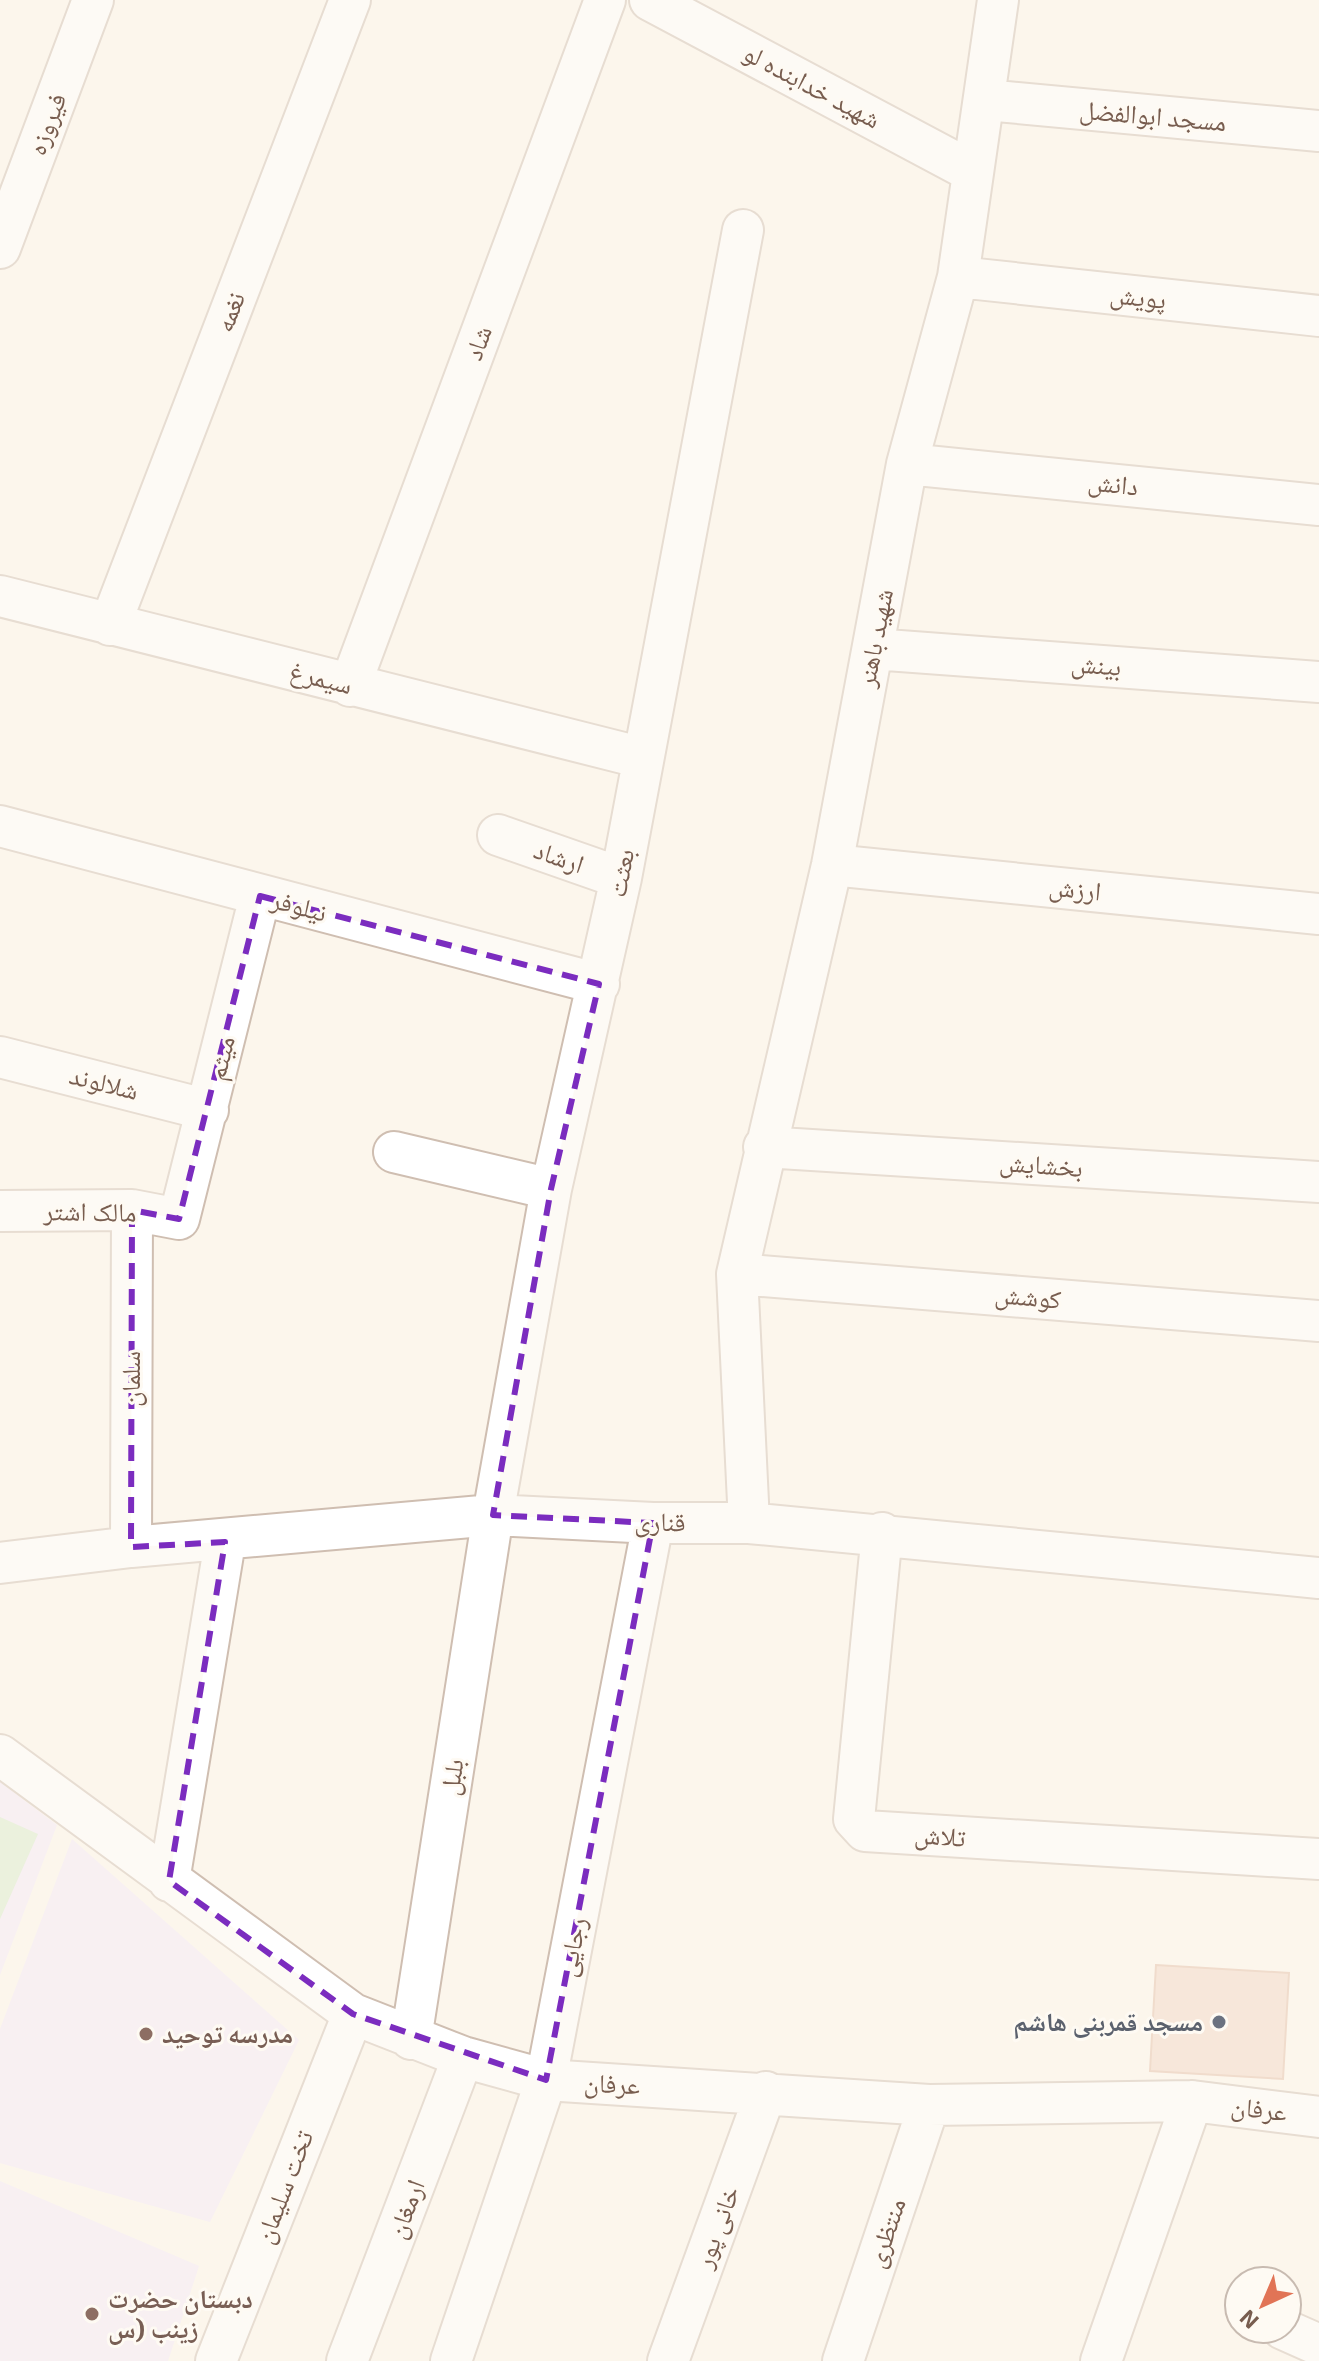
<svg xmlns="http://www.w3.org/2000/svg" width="1319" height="2361" viewBox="0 0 1319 2361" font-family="'Exo 2','Noto Naskh Arabic',sans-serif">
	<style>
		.education { fill: #f3e8f9 }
		.green { fill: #d7eaca }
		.building { fill: #f1d6c4; stroke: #e3bca5; stroke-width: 2 }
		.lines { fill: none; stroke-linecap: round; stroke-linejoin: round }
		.minor-casing { stroke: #cfbeb1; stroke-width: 44 }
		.minor { stroke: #fff; stroke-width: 40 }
		.marked { fill: none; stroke: #7b2cbf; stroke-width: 6; stroke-dasharray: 16 10; stroke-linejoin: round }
		.worship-dot { fill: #6b7280; stroke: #fefaf3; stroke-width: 3 }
		.education-dot { fill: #8d6e63; stroke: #fefaf3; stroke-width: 3 }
		.labels { text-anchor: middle; stroke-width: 6; stroke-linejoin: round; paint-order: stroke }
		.street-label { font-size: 26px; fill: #785d4f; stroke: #fefaf3 }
		.worship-label { font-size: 26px; font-weight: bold; fill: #5b616d; stroke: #fefaf3; text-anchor: end }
		.education-label { font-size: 26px; font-weight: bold; fill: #785e54; stroke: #fefaf3; text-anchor: start }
	</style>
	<rect width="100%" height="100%" fill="#fcf6ec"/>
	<path class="education" d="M0 1782 57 1825 0 1975Z
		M72 1839 299 2040 210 2222 0 2163V2029Z
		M0 2181 199 2266 168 2361H0Z"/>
	<path class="green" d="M0 1817 38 1834 0 1919Z"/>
	<path class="building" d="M1156 1965 1289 1973 1283 2079 1150 2071Z"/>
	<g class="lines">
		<g class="minor-casing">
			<path id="minor" d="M650 0 973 172
				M986 100 1319 131
				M0 248 93 0
				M958 277 1319 316
				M907 464 1319 505
				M0 596 643 758
				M110 625 350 0
				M873 649 1319 682
				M350 686 605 0
				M0 826 599 984
				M498 835 621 878
				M832 865 1319 914
				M0 1057 208 1110
				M764 1147 1319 1182
				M394 1152 551 1189
				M0 1211 132 1210 179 1219 260 896
				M737 1274 1319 1321
				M749 1523 737 1274 832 865 907 464 958 277 998 0
				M882 1533 854 1819 865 1831 1319 1859
				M131 1547 132 1210
				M0 1563 131 1547 493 1515 653 1523H749L1319 1578
				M0 1755 353 2014 463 2057 546 2080 929 2105 1192 2101 1319 2117
				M169 1881 225 1542
				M411 2039 493 1515 551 1189 621 878 743 230
				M1283 2329 1319 2345
				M216 2361 353 2014
				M347 2361 463 2057
				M451 2361 546 2080 653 1523
				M668 2361 766 2092
				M843 2361 929 2105
				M1101 2361 1192 2101"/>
		</g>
		<use href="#minor" class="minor"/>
	</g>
	<path d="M0 0H1319V2361H0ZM260 896 599 984 551 1189 493 1515 653 1523 546 2080 353 2014 169 1881 225 1542 131 1547 132 1210 179 1219Z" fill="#fcf6ec" fill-opacity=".55" fill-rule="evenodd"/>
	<path class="marked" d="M260 896 599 984 551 1189 493 1515 653 1523 546 2080 353 2014 169 1881 225 1542 131 1547 132 1210 179 1219Z"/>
	<circle class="worship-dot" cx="1219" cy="2022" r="8"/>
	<g class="education-dot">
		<circle cx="146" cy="2034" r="8"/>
		<circle cx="92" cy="2314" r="8"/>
	</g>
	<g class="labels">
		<g class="street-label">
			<text transform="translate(812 86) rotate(28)" y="9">شهید خدابنده لو</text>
			<text transform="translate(1153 116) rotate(5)" y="9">مسجد ابوالفضل</text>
			<text transform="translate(47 124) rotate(-69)" y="9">فیروزه</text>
			<text transform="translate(1138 297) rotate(6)" y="9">پویش</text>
			<text transform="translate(230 312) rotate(-69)" y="9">نغمه</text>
			<text transform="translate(478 343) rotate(-70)" y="9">شاد</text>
			<text transform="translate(1113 484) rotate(6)" y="9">دانش</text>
			<text transform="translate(875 638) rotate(-79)" y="9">شهید باهنر</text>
			<text transform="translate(1096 665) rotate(4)" y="9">بینش</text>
			<text transform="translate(321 678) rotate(14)" y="9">سیمرغ</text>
			<text transform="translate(559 857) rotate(19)" y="9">ارشاد</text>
			<text transform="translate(621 873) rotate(-79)" y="9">بعثت</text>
			<text transform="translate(1075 889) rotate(6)" y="9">ارزش</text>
			<text transform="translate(299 906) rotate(15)" y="9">نیلوفر</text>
			<text transform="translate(221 1058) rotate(-76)" y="9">میثم</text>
			<text transform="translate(104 1083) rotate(14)" y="9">شلالوند</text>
			<text transform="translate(1041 1165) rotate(4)" y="9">بخشایش</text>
			<text transform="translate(90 1212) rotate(1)" y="9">مالک اشتر</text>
			<text transform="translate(1028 1297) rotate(5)" y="9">کوشش</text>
			<text transform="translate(131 1379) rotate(-90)" y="9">سلمان</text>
			<text transform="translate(660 1522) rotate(1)" y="9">قناری</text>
			<text transform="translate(452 1777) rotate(-81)" y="9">بلبل</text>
			<text transform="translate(940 1836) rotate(4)" y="9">تلاش</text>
			<text transform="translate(572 1947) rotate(-79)" y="9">رجایی</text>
			<text transform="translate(612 2084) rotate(3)" y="9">عرفان</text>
			<text transform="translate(1259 2109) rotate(7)" y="9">عرفان</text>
			<text transform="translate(284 2187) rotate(-69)" y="9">تخت سلیمان</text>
			<text transform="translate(406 2209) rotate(-69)" y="9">ارمغان</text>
			<text transform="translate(717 2227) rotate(-70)" y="9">خانی پور</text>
			<text transform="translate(886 2233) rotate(-71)" y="9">منتظری</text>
		</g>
		<g class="worship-label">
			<text x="1203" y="2031">مسجد قمربنی هاشم</text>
		</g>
		<g class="education-label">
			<text x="162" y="2043">مدرسه توحید</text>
			<text x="108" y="2308">دبستان حضرت<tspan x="108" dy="30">زینب (س</tspan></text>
		</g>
	</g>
	<g transform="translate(1263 2305) rotate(224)"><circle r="38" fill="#fefaf3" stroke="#c8bbb1" stroke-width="2"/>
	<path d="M0-6L14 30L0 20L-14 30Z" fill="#e17456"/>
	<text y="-12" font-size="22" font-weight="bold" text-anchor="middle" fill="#785d4f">N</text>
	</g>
</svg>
